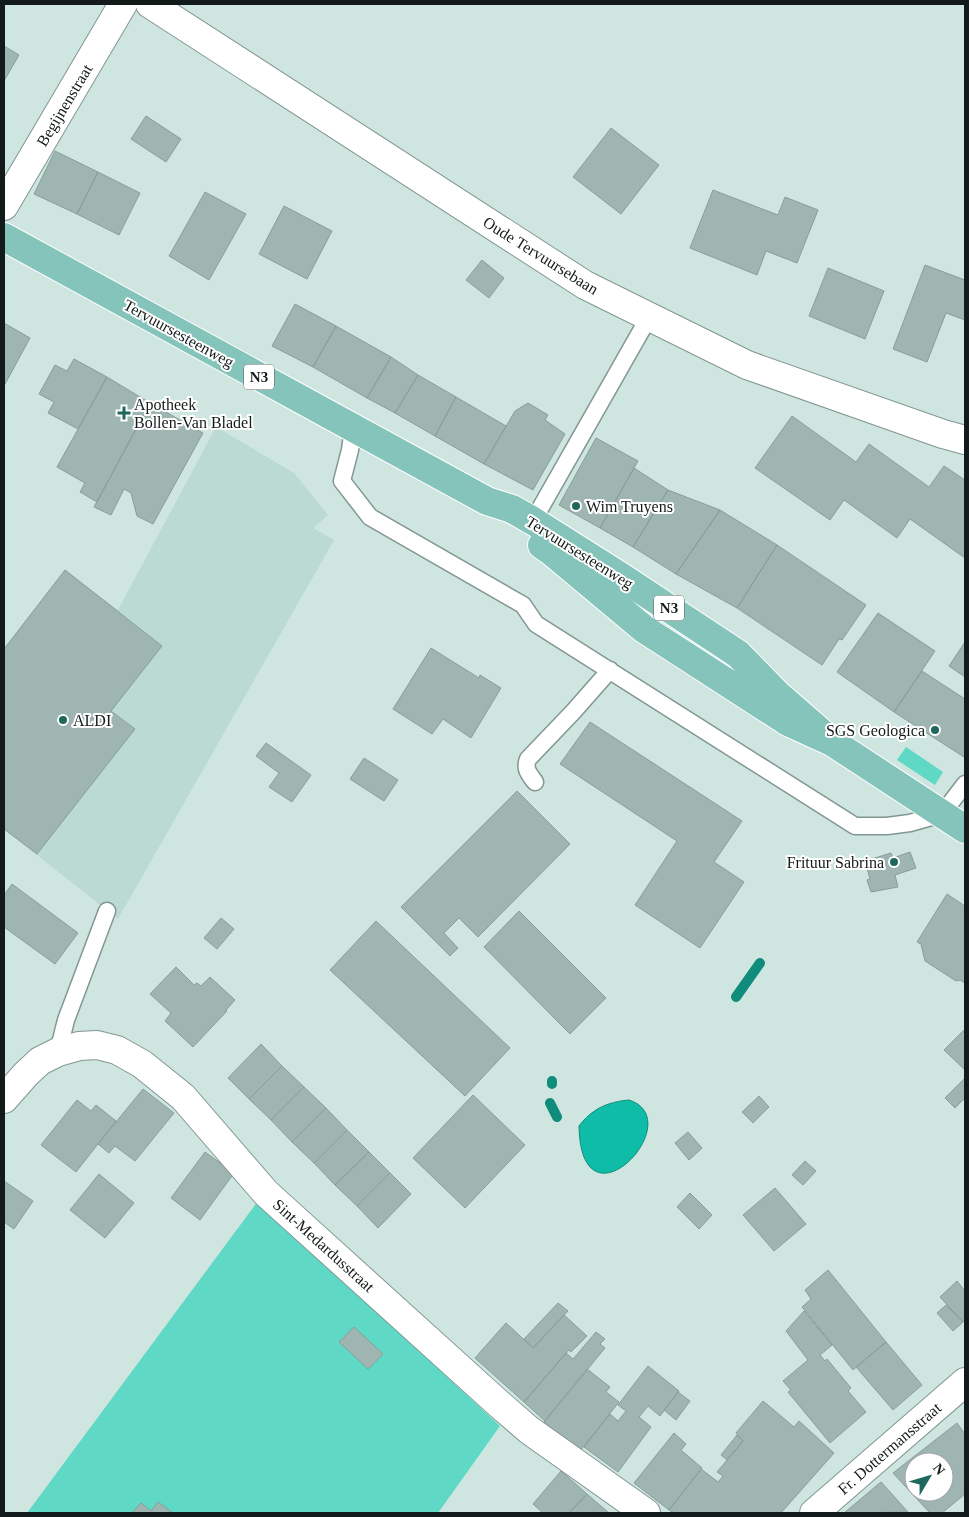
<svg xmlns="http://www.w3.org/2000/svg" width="969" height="1517" viewBox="0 0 969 1517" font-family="Georgia,serif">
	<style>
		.built { fill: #bbdad4 }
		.green { fill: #5fd9c6 }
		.water { fill: #0ebca7; stroke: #108c7d }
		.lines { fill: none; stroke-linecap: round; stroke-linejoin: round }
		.stream { stroke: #108c7d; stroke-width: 10 }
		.building { fill: #9fb5b1; stroke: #889e99; fill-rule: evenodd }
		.lane-casing { stroke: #829792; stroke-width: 19 }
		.street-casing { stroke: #829792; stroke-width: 30 }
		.primary-casing { stroke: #fff; stroke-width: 30 }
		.lane { stroke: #fff; stroke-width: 16 }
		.street { stroke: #fff; stroke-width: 28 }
		.primary { stroke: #85c4ba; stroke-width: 28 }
		.poi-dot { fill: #1f675c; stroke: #fff; stroke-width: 2 }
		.labels { text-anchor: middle; stroke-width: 4; stroke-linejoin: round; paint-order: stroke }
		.shield { fill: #fff; stroke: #5a5f5f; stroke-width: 1 }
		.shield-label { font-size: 15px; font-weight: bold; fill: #131b1a }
		.street-label { font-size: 16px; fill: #131b1a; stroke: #fff }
		.poi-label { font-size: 16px; fill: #131b1a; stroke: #fff; text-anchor: start }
	</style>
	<rect width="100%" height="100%" fill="#cee5e0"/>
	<path class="built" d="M216 427 294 473 328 515 313 528 334 540 118 919 4 829V649L65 570 118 610Z"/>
	<path class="green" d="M906 747 943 772 935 785 897 760Z
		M258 1201 500 1426 438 1513H27Z"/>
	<path class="water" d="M629 1100C691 1120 581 1237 579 1126 592 1109 607 1102 629 1100Z"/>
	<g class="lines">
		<path class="stream" d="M736 997 760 963
			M552 1084V1081
			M550 1103 557 1117"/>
	</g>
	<path class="building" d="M4 46 19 55 4 81Z
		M146 116 181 139 166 162 131 139Z
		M611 128 659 165 621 214 573 177Z
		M55 151 98 172 77 214 34 194Z
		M98 172 140 193 119 235 77 214Z
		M713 190 778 215 785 197 818 210 797 263 766 251 757 275 690 248Z
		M205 192 246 214 209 280 169 256Z
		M284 206 332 231 307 279 259 254Z
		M482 260 504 278 489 298 466 280Z
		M925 265 965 280V320L946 313 927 362 893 349Z
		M828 268 884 291 865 339 809 316Z
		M295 304 336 326 313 367 272 346Z
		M4 323 30 338 4 386Z
		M336 326 391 357 367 398 313 367Z
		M391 357 418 375 395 413 367 398Z
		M74 359 107 377 78 429 48 413 54 402 39 394 55 365 67 371Z
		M418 375 456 397 435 436 395 413Z
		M107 377 150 403 97 502 80 492 85 483 57 467Z
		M456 397 506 426 484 464 435 436Z
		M150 403 203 433 153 524 137 516 131 493 124 489 111 515 94 507Z
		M528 403 548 415 545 420 565 434 533 490 484 464 515 411Z
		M792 416 856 462 869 444 929 487 944 466 965 480V558L910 519 897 538 844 500 830 520 755 468Z
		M596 438 638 461 600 528 559 505Z
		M634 468 668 490 633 547 600 528Z
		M668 490 720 510 676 574 633 547Z
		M720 510 777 545 737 608 676 574Z
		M777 545 866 605 842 640 839 639 822 665 737 608Z
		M65 570 162 646 111 711 135 729 37 854 4 829V649Z
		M878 613 935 651 894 712 837 672Z
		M965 642V677L949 666Z
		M431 648 479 678 480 675 501 688 471 738 443 719 432 734 393 709Z
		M922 671 965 699V755L964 757 894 712Z
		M590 722 742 821 714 862 744 882 700 948 635 905 677 841 560 764Z
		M266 743 311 775 292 802 269 787 279 773 256 756Z
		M364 758 398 780 384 801 350 779Z
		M517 791 570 844 478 937 459 918 444 933 458 948 450 956 401 907Z
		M910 852 916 868 895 875 898 887 871 892 867 880 870 879 865 861 891 853 893 858Z
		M12 884 78 933 55 964 4 927V895Z
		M947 894 965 906V983L960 980 956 981 925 961 921 944 917 942Z
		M519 911 606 998 570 1034 484 947Z
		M221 918 234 929 217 949 204 938Z
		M376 921 510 1048 465 1096 330 970Z
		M176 967 194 985 197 983 201 986 210 977 235 1000 226 1010 227 1011 193 1047 165 1021 171 1013 150 994Z
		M965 1029V1070L944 1050Z
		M261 1044 282 1066 249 1099 228 1078Z
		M282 1066 304 1087 271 1120 249 1099Z
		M965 1078V1098L955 1108 945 1098Z
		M304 1087 326 1108 292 1142 271 1120Z
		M143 1089 174 1113 135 1161 115 1146 109 1153 98 1144Z
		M473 1095 525 1145 465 1208 413 1158Z
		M759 1096 769 1107 753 1123 742 1112Z
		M77 1100 91 1111 96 1105 116 1121 76 1172 41 1145Z
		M326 1108 347 1130 314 1163 292 1142Z
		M347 1130 369 1152 335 1185 314 1163Z
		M688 1132 702 1148 689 1160 675 1143Z
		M205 1152 234 1173 200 1220 171 1198Z
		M369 1152 390 1173 357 1206 335 1185Z
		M805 1161 816 1171 803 1185 792 1175Z
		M390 1173 411 1194 378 1228 357 1206Z
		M99 1174 134 1203 105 1238 70 1210Z
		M4 1181 33 1201 14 1229 4 1222Z
		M775 1188 806 1224 774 1251 743 1215Z
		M690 1193 712 1215 699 1229 677 1207Z
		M828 1270 886 1342 853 1370 802 1307 811 1299 805 1290Z
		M957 1281 965 1291V1319L963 1322 940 1297Z
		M558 1303 568 1311 533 1348 524 1339Z
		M946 1305 963 1322 953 1331 937 1313Z
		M804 1311 832 1345 820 1355 825 1361 827 1359 851 1388 848 1391 866 1412 830 1443 788 1392 791 1390 783 1381 808 1360 786 1331Z
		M564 1315 587 1336 571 1352 569 1350 524 1402 475 1358 506 1323 533 1348Z
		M354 1327 383 1354 368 1369 339 1342Z
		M596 1332 605 1339 600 1344 605 1348 545 1421 524 1402 566 1353 573 1359Z
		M886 1342 922 1385 893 1410 856 1367Z
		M648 1366 679 1391 660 1416 648 1406 639 1417 651 1427 618 1472 584 1447 610 1414 618 1421 626 1411 618 1405Z
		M587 1369 610 1387 606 1392 619 1402 580 1451 544 1422Z
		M678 1392 690 1401 676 1420 664 1410Z
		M763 1401 794 1427 799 1421 834 1453 781 1513H674L669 1510 701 1469 718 1482 723 1476 717 1472 743 1441 736 1433Z
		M957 1423 965 1434V1494L942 1513H930L893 1473ZM914 1462H944V1492H914Z
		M674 1433 686 1444 681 1450 702 1468 669 1510 634 1483Z
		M737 1435 743 1441 727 1460 721 1455Z
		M561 1471 587 1494 569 1513H543L533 1504Z
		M881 1482 908 1512 844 1513Z
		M587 1494 609 1513H569Z
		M158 1502 173 1513H132L141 1503 151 1511Z"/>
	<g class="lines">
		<g class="lane-casing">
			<path id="lane" d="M353 428 350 450 342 481 370 517 523 605 536 624 855 826H887L910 823 942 814 965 784
				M533 521 649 317
				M535 782C529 774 524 769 528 759L573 712 610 670
				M58 1052 66 1020 107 911"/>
		</g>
		<g class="street-casing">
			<path id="street" d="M150 4 585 285 747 365 943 434 965 440
				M4 206 123 4
				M4 1099 26 1074 40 1061 58 1052 79 1046 97 1045 117 1050 142 1064 183 1097 266 1193 499 1404 529 1430 646 1513
				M814 1513 965 1382"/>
		</g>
		<g class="primary-casing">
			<path id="primary" d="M4 237 487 501 512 509 533 521 620 576 738 654 777 694 832 742
				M542 545 552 552 644 629 788 722 832 742 965 829"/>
		</g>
		<use href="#lane" class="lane"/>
		<use href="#street" class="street"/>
		<use href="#primary" class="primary"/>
	</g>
	<g class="poi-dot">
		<path d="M121.5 405.5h5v5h5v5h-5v5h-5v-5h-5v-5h5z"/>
		<circle cx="576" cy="506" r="5"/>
		<circle cx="63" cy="720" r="5"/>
		<circle cx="935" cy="730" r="5"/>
		<circle cx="894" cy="862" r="5"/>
	</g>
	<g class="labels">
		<g class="shield">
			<rect x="244" y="364.5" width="30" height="25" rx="4"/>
			<rect x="654" y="595.5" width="30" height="25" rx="4"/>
		</g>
		<g class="shield-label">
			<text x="259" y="382">N3</text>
			<text x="669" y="613">N3</text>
		</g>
		<g class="street-label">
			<text transform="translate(64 105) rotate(-59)" y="6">Begijnenstraat</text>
			<text transform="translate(541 255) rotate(32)" y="6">Oude Tervuursebaan</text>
			<text transform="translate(179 333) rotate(29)" y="6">Tervuursesteenweg</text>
			<text transform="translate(580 552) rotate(32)" y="6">Tervuursesteenweg</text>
			<text transform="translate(324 1245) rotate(42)" y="6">Sint-Medardusstraat</text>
			<text transform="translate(889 1448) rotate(-41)" y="6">Fr. Dottermansstraat</text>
		</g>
		<g class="poi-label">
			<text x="134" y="410">Apotheek<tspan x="134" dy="18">Bollen-Van Bladel</tspan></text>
			<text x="586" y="512">Wim Truyens</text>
			<text x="73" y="726">ALDI</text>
			<text x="925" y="736" text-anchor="end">SGS Geologica</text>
			<text x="884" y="868" text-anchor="end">Frituur Sabrina</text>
		</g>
	</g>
	<rect width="969" height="1517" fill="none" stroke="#131b1a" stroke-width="10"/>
	<g transform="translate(929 1477) rotate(52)"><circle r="24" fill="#ffffff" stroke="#a1a4a3"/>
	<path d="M0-4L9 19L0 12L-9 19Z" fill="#1f675c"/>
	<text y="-8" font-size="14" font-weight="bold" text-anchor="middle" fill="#131b1a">N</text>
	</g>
</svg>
